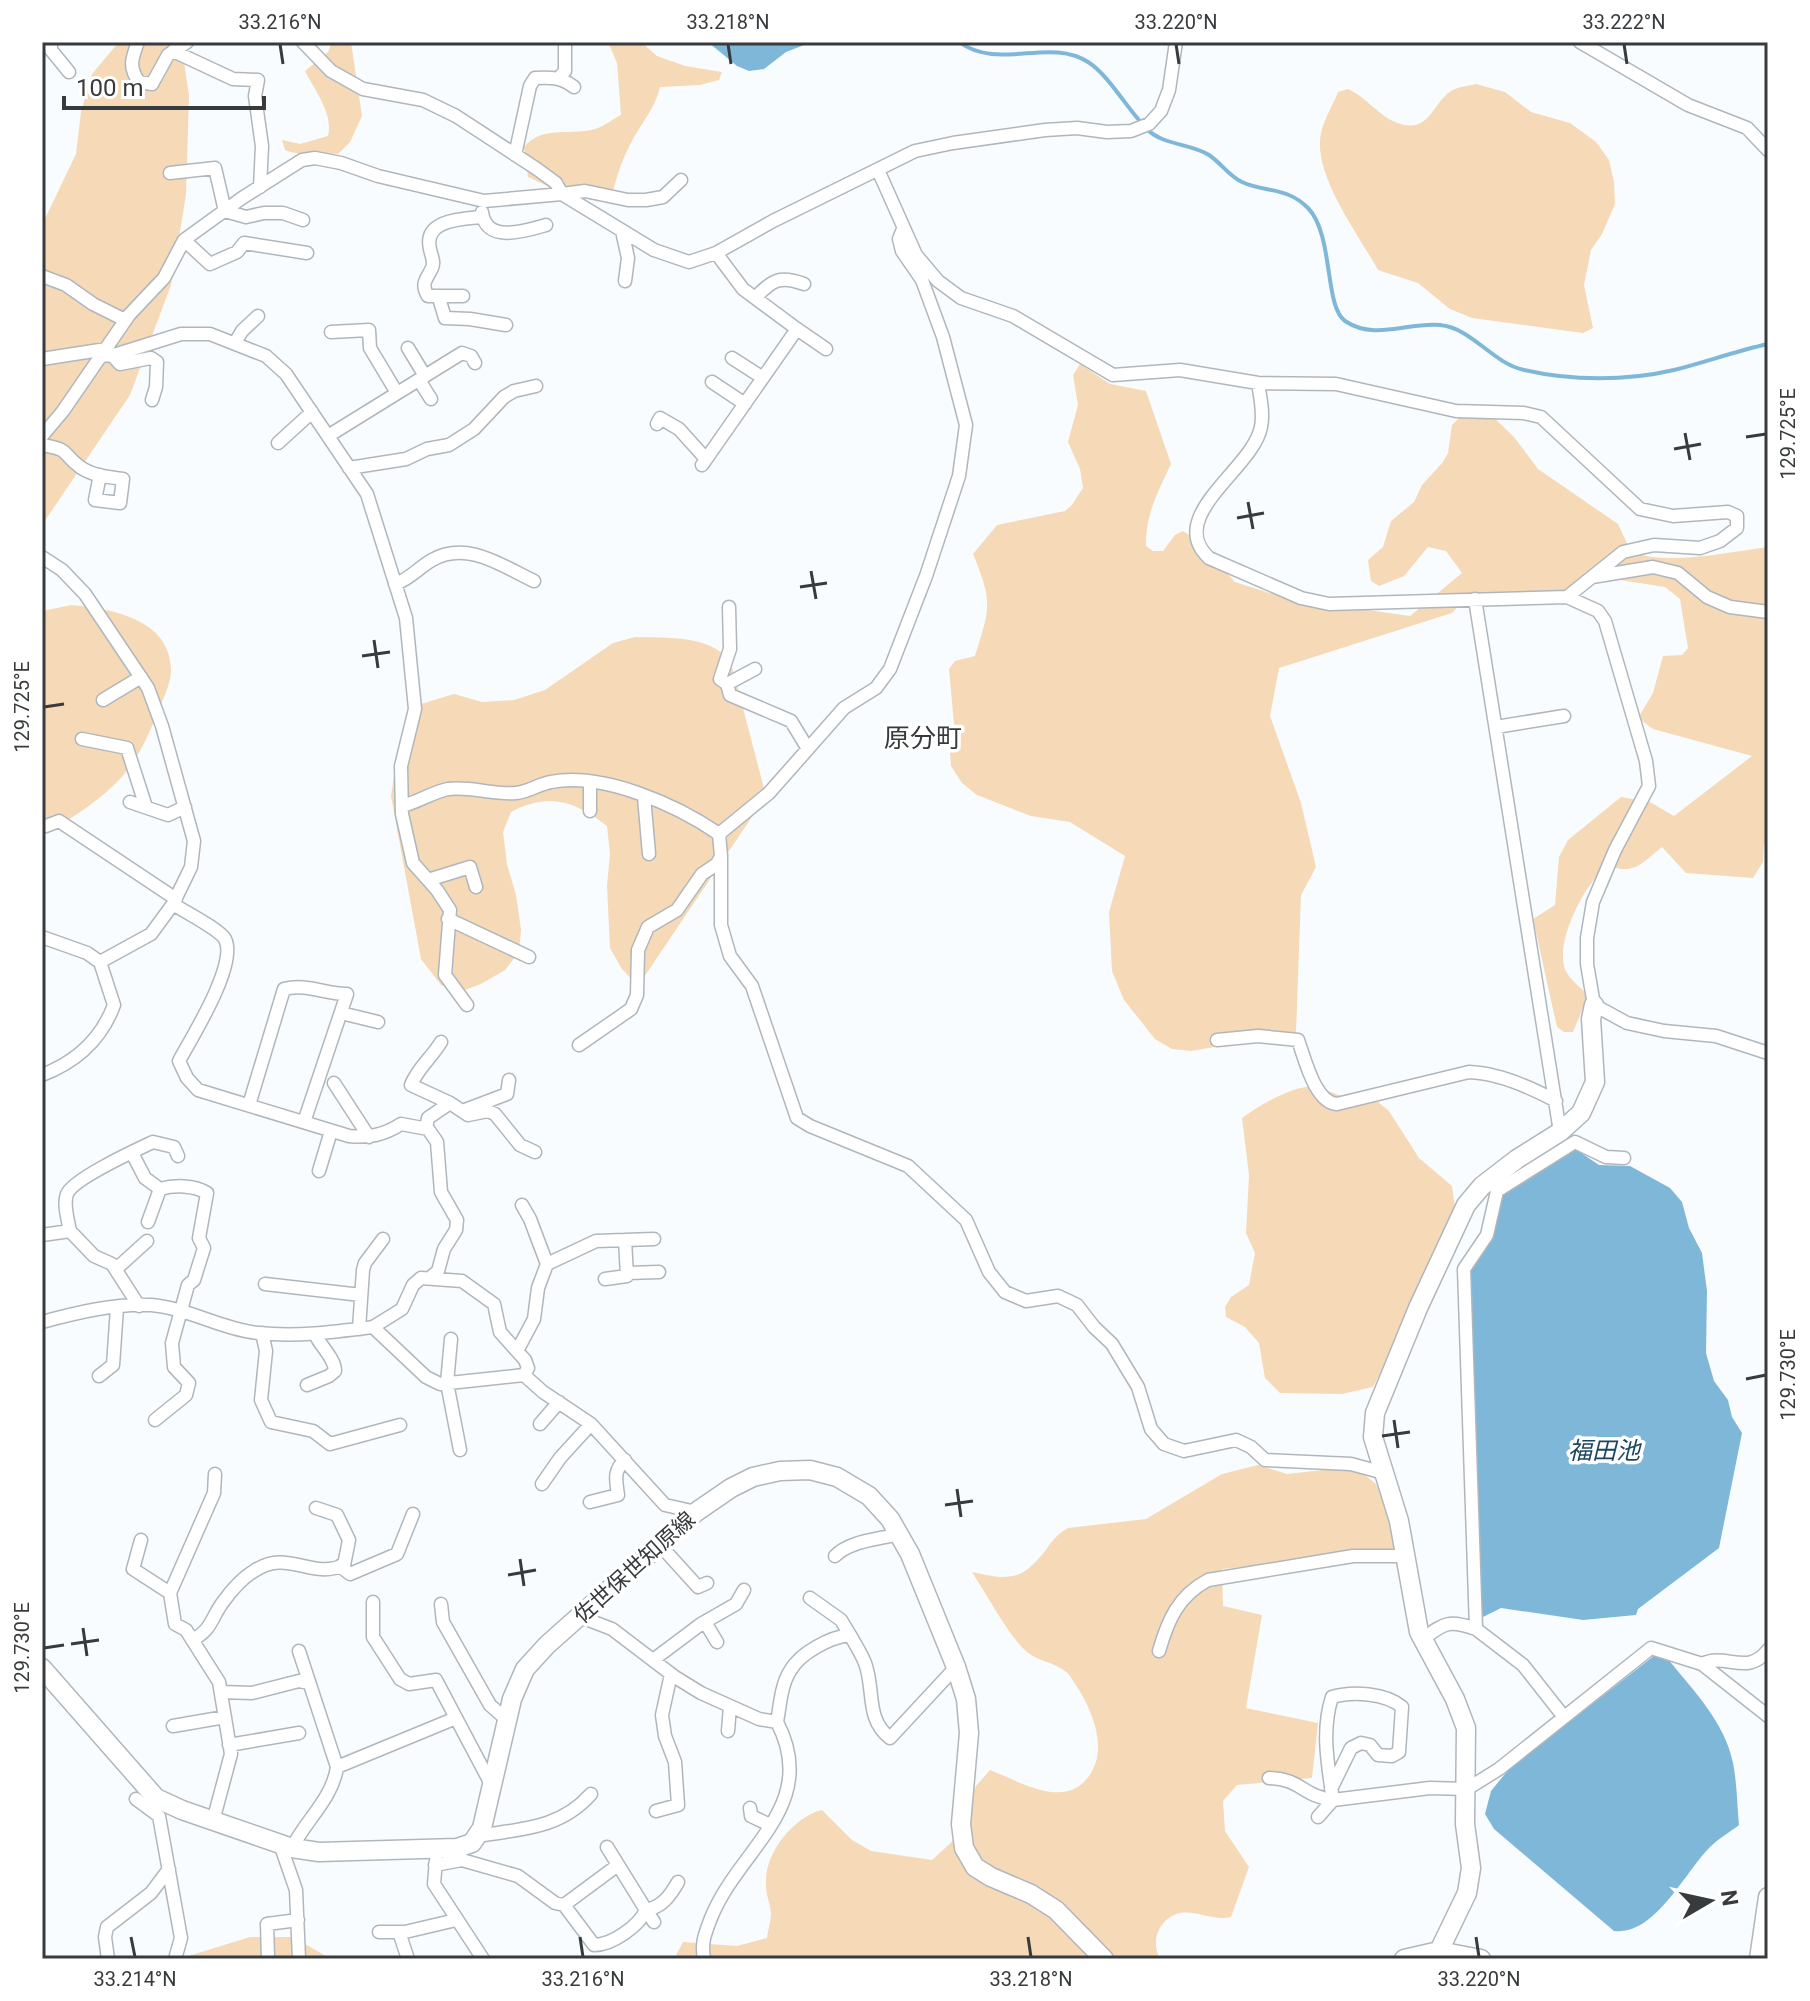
<svg xmlns="http://www.w3.org/2000/svg" width="1810" height="2001" viewBox="0 0 1810 2001" font-family="Roboto,'Noto Sans JP',sans-serif">
	<style>
		.green { fill: #f6d9b6 }
		.water { fill: #7fb7d9 }
		.lines { fill: none; stroke-linecap: round; stroke-linejoin: round }
		.stream { stroke: #7fb7d9; stroke-width: 4 }
		.street-casing { stroke: #afb7bd; stroke-width: 15 }
		.secondary-casing { stroke: #afb7bd; stroke-width: 21 }
		.street { stroke: #fff; stroke-width: 12 }
		.secondary { stroke: #fff; stroke-width: 18 }
		.ticks { fill: none; stroke: #383b3d; stroke-width: 3 }
		.labels { text-anchor: middle; stroke-width: 7; stroke-linejoin: round; paint-order: stroke }
		.street-label { font-size: 22px; fill: #383b3d; stroke: #fff }
		.water-label { font-size: 24px; font-style: italic; fill: #1b4760; stroke: #fff }
		.quarter-label { font-size: 26px; fill: #383b3d; stroke: #fff }
		.neatline { fill: none; stroke: #383b3d; stroke-width: 3 }
		.ticks-label { font-size: 20px; text-anchor: middle; fill: #383b3d }
	</style>
	<rect width="100%" height="100%" fill="#f8fcfe"/>
	<path class="green" d="M119 42H181L189 95 186 195 171 285 130 395 42 525V225L76 154 81 112 92 74Z
		M332 42H351L362 116 350 142 338 154C319 153 303 157 285 150L282 140 300 144 328 136C334 115 314 89 305 71L328 52Z
		M608 42H641L657 56 685 66 722 72 719 80 700 85 660 87C655 108 643 121 633 139 623 157 617 175 612 195L554 189 528 177 524 147C543 124 573 137 598 128 606 125 613 119 621 115L617 63Z
		M1476 84 1505 92 1531 112 1570 123 1596 142 1609 160 1614 182 1615 204 1602 234 1591 250 1584 285 1593 328 1583 333 1472 318 1450 309 1418 283 1378 270C1359 235 1312 174 1321 133 1324 119 1333 105 1338 92L1348 89C1366 97 1378 115 1395 122 1430 136 1431 104 1451 91 1457 87 1468 86 1476 84Z
		M1080 364 1110 384 1146 391 1171 464C1158 491 1145 516 1146 546L1153 551H1163L1175 535 1183 531 1198 541 1235 582 1285 598 1410 616 1462 573 1446 551 1428 547 1404 576 1379 586 1371 581 1368 560 1383 547 1391 521 1414 502 1422 485 1443 462 1448 453 1452 425 1465 412 1486 410 1514 437 1538 469 1618 524 1631 552C1669 566 1728 552 1768 547V838L1764 844 1763 862 1753 878 1686 873 1662 847C1642 863 1635 875 1608 866 1585 881 1551 948 1567 973 1574 985 1586 989 1591 1002L1583 1008 1573 1032H1564L1557 1027 1533 919 1555 905 1559 857 1568 840 1621 797 1650 802 1674 816 1752 756 1653 729 1638 718 1653 693 1663 656 1682 655 1688 648 1680 599 1665 587 1607 578 1590 583 1575 593H1490L1465 599 1452 613 1279 668 1270 716 1301 803 1316 867 1301 895 1296 1033 1191 1051 1172 1049 1155 1039 1124 1000 1112 971 1109 912 1125 856 1070 822 1031 816 977 795 962 783 951 766 950 754 954 724 949 669 955 661 975 656C990 608 993 602 973 554L997 525 1065 511 1072 505 1083 488 1080 469 1068 442 1078 405 1073 375Z
		M72 605C110 609 169 618 171 668 172 682 162 701 157 714 147 739 136 763 117 782 95 804 69 820 42 835V611Z
		M635 637C662 638 701 635 723 654 727 658 730 665 733 670L766 796 638 986 622 969 610 948 607 886 610 854 607 826C575 801 549 792 511 812L503 832 507 864 516 895 521 930 519 952 505 970 481 984 462 991 441 985 421 959 391 796 397 756 406 726 421 704 454 694 482 702 514 700 545 690 613 643Z
		M1313 1086 1342 1096 1362 1094 1372 1097 1389 1111 1419 1158 1452 1186 1457 1222 1373 1387 1342 1394 1280 1393 1265 1378 1259 1343 1245 1327 1226 1317 1225 1307 1231 1297 1249 1285 1255 1253 1246 1233 1249 1175 1242 1118C1262 1104 1288 1088 1313 1086Z
		M1258 1465 1287 1474 1341 1468 1361 1472 1376 1484 1398 1536 1399 1552 1222 1569 1223 1606 1262 1615 1246 1708 1318 1723 1312 1778 1237 1785 1223 1801 1225 1831 1249 1867 1231 1917C1213 1921 1196 1910 1180 1913 1159 1918 1150 1941 1160 1959H674L683 1942 737 1946 767 1938C768 1930 771 1921 771 1913 770 1903 765 1892 766 1881 766 1851 794 1817 822 1810L852 1840 871 1851 932 1860 955 1839 976 1786 990 1770C1021 1782 1065 1810 1089 1776 1109 1748 1092 1710 1076 1685 1073 1681 1069 1673 1065 1671 1049 1659 1035 1663 1019 1644 1001 1622 987 1595 972 1572 1008 1580 1021 1582 1045 1551 1052 1541 1057 1534 1068 1528L1146 1519 1222 1474Z
		M250 1937H293L331 1959H179Z"/>
	<path class="water" d="M708 42H812L786 52 764 69 749 71 737 66Z
		M1574 1148 1599 1165 1630 1166 1670 1188 1682 1202 1689 1228 1702 1253 1707 1291 1706 1353 1714 1381 1728 1400 1732 1417 1742 1433 1719 1548 1638 1609 1636 1615 1583 1620 1501 1608 1479 1619 1469 1271 1494 1235 1501 1192Z
		M1655 1655 1667 1658C1692 1689 1725 1722 1733 1763 1737 1783 1737 1804 1739 1825 1730 1832 1718 1839 1709 1848 1684 1874 1654 1936 1614 1931L1494 1829 1485 1814 1491 1791 1509 1769Z"/>
	<g class="lines">
		<path class="stream" d="M959 42C999 71 1049 37 1088 62 1109 75 1129 112 1148 130 1163 145 1192 144 1209 155 1221 163 1229 176 1242 182 1265 193 1286 186 1308 208 1334 235 1324 306 1345 321 1375 341 1407 322 1440 325 1472 328 1492 363 1524 370 1571 381 1627 381 1674 370 1706 362 1736 351 1768 344"/>
		<g class="street-casing">
			<path id="street" d="M51 42V50L69 72
				M138 42C132 58 128 67 139 82L152 84 168 55 187 42
				M303 42 331 71 363 89 423 100 456 116 537 169 556 183 562 194 585 191 628 200H646L663 197 681 180
				M1580 42 1688 105 1747 128 1768 150
				M173 51 233 79 258 80 255 96 262 146 260 187
				M558 79 565 71V42
				M515 155 530 86 535 78C551 77 561 77 574 87
				M878 170 916 255 938 281 961 298 1013 316 1113 375 1180 370 1258 383 1336 384 1456 411 1524 413 1541 417 1640 509 1673 516 1728 512 1737 516V528L1720 541 1700 548 1654 545 1623 552 1567 597
				M170 173 215 168 225 211 246 217 264 213H283L303 220
				M482 212C486 244 525 231 546 225
				M622 231 628 258 625 281
				M184 240 210 264 237 252 244 243 307 253
				M42 276 66 285 93 304 125 320
				M463 296H428C420 283 427 279 432 268 435 262 431 255 430 249 423 219 463 219 482 217
				M439 298 445 318 470 319 506 325
				M755 298C772 280 780 275 804 284
				M797 329 826 349
				M331 332 369 330 370 348 397 393
				M235 343 242 331 258 316
				M408 348 425 376
				M112 355 120 364 151 358 157 362 156 387 152 400
				M102 356 117 354 181 334H210L266 356 286 374 367 494 406 618 415 709 401 766 402 814 413 863 437 890 450 910 445 975 467 1005
				M732 358 763 378
				M42 359 106 349
				M419 380 431 399
				M712 382 745 404
				M1258 383C1260 397 1264 412 1261 427 1253 469 1164 516 1209 558L1301 598 1329 604 1567 597 1598 611 1605 621 1646 761 1649 786 1615 850 1593 902 1587 938V964L1594 1005 1627 1023 1664 1031 1716 1036 1768 1053
				M657 424 660 418 679 429 706 459
				M42 436 63 411 129 315 164 278 184 240 242 198 302 160 315 158 341 163 378 176 484 201 562 194 654 250 689 262 716 253 773 221 915 151 953 143 1045 130 1077 128 1107 132 1131 131 1149 124 1161 111 1169 90 1176 42
				M328 436 462 353 471 356 475 363
				M278 443 312 412
				M42 445C72 450 60 452 80 467 93 476 108 477 123 479L120 503 95 500 100 475
				M702 465 797 329 743 289 716 253
				M349 468 406 459 427 449 449 445 474 429 504 397 514 391 536 386
				M42 557 62 570 85 594 148 688 162 726 194 841 191 867 173 904 151 934 100 962 114 1005C101 1040 76 1062 42 1075
				M1592 577 1653 567 1678 573 1707 597 1730 607 1768 612
				M395 584C410 579 418 568 432 560 467 540 502 566 534 581
				M1475 599 1560 1132
				M755 669 727 684 730 695 791 721 808 749
				M727 684 720 679 730 649 729 607
				M103 700 141 677
				M1496 727 1564 716
				M82 739 127 748 146 807
				M590 782V811
				M644 797 649 854
				M130 802 168 815 185 807
				M402 806C418 802 433 792 448 789 471 786 493 795 516 793 528 792 539 784 551 782 603 772 677 805 719 834L721 856 717 864 702 874 677 910 648 927 638 950 637 995 631 1009 579 1045
				M46 826 59 821 176 899
				M719 834 769 793 844 708 876 688 890 669 926 576 959 476 966 425 943 337 922 280 902 251 899 239 903 229
				M721 856V925L730 956 752 986 797 1118 810 1126 908 1166 966 1220 989 1272 1005 1292 1026 1301 1058 1296 1077 1305 1094 1327 1112 1344 1138 1387 1151 1429 1164 1444 1184 1451 1236 1440 1251 1447 1265 1460 1351 1464 1384 1473
				M428 880 470 867 476 887
				M173 904C185 912 219 929 225 939 238 964 192 1037 179 1061L187 1078 198 1090 349 1136C369 1138 384 1135 401 1124L428 1129 437 1142 441 1192 457 1220 456 1230 444 1249 438 1271 431 1277
				M448 919 529 957
				M42 937 87 953 100 962
				M341 1013 378 1022
				M1217 1040 1258 1036 1298 1040C1305 1059 1315 1103 1337 1104L1469 1072C1499 1073 1530 1087 1556 1101
				M334 1083 369 1137
				M450 1103 468 1115 488 1111 495 1114 520 1145 535 1152
				M249 1105 284 989C306 983 325 994 347 994L304 1122
				M462 1111 507 1094 509 1080
				M426 1128 428 1118 450 1103 411 1085C417 1069 432 1057 441 1042
				M132 1153 145 1178 160 1189 148 1222
				M319 1171 331 1131
				M70 1231C68 1220 63 1204 67 1194 73 1179 136 1150 153 1142L174 1147 178 1156
				M42 1235 70 1231 94 1256 112 1264 139 1306
				M547 1264 596 1241 654 1239
				M116 1269 147 1241
				M627 1273 659 1272
				M605 1279 627 1276 625 1240
				M265 1284 361 1295
				M42 1322C75 1313 116 1303 151 1305 188 1308 221 1329 258 1333 297 1337 334 1332 373 1327L426 1377 440 1384 524 1375 543 1392 591 1424 665 1505 696 1512
				M373 1327 402 1309 413 1285 421 1278 462 1281 494 1304 500 1332 525 1360 528 1368 524 1375
				M359 1329 363 1270 365 1263 383 1239
				M262 1333 266 1351 261 1400 271 1422 313 1431 330 1444 400 1425
				M451 1339 447 1383 460 1450
				M517 1351 534 1319 538 1288 547 1264 530 1219 522 1205
				M99 1376 113 1365 117 1308
				M307 1385 329 1376 335 1371C335 1358 320 1346 315 1334
				M155 1420 186 1395 189 1383 174 1367 172 1343 188 1285 194 1280 204 1248 199 1238 207 1193C194 1185 174 1185 160 1189
				M540 1424 559 1402
				M542 1484 560 1458 591 1424
				M590 1502 618 1495C616 1480 613 1471 625 1460
				M141 1540 133 1569 170 1593
				M659 1544 698 1587 707 1583
				M835 1556C849 1541 877 1540 898 1534
				M340 1566 350 1574 397 1554 413 1514
				M810 1598 841 1620 850 1635
				M373 1602V1637L400 1679 409 1684 436 1680 492 1786
				M441 1604 443 1622 490 1705 507 1720
				M578 1616 612 1629 675 1677 701 1693 759 1719 777 1722
				M705 1622 717 1642
				M1423 1639C1445 1622 1450 1620 1476 1629
				M192 1640C212 1630 211 1618 223 1602 231 1591 242 1578 254 1571 288 1548 310 1580 344 1565L349 1540 337 1515 316 1508
				M1159 1651C1168 1620 1178 1596 1208 1580L1353 1556H1406
				M653 1660 701 1624 736 1604 744 1590
				M1702 1664C1726 1652 1747 1677 1768 1650
				M221 1692 252 1693 299 1681 309 1683
				M1564 1717 1523 1665 1476 1629 1464 1269 1487 1235 1497 1191 1575 1142 1606 1157 1624 1158
				M173 1726 225 1717
				M728 1731 730 1706
				M229 1745 299 1733
				M337 1767 456 1718
				M1269 1778C1302 1779 1302 1796 1333 1800 1328 1765 1321 1731 1332 1697 1352 1691 1386 1693 1402 1707L1399 1752 1392 1756 1378 1755 1370 1745 1361 1743 1351 1748 1331 1789
				M136 1799 159 1816 181 1938 175 1959
				M750 1808 751 1816 770 1825
				M656 1811 678 1805 675 1762 665 1736 662 1715 671 1674
				M1318 1817 1333 1800 1430 1788 1467 1789 1499 1769 1651 1648 1702 1664 1768 1716
				M213 1821 231 1754 219 1682 186 1630 175 1624 170 1593 214 1493 215 1474
				M477 1836C521 1829 560 1829 591 1794
				M280 1844 296 1890 299 1959
				M607 1847 646 1910C662 1907 670 1896 678 1882
				M292 1848C305 1821 333 1798 337 1767L299 1651
				M436 1860 434 1884 483 1959
				M435 1865 462 1860 518 1876 555 1903 564 1905 594 1945C612 1945 639 1926 646 1910L654 1922
				M564 1905 618 1865
				M379 1932H405L456 1920
				M399 1932 407 1956
				M108 1959 105 1937 107 1927 151 1893 169 1869
				M268 1959 267 1924 298 1920
				M704 1959C701 1942 705 1934 711 1918 739 1848 821 1806 777 1722 780 1706 781 1685 790 1671 800 1653 830 1637 850 1635 855 1644 861 1653 865 1663 875 1689 865 1719 890 1738L956 1667"/>
		</g>
		<g class="secondary-casing">
			<path id="secondary" d="M42 1668 156 1798 182 1810 292 1848 319 1852 457 1848 472 1843 482 1828 512 1699 525 1669 547 1645 696 1512 731 1488 753 1477 780 1471 810 1470 837 1477 869 1496 890 1519 910 1554 956 1667 966 1699 969 1733 961 1824 964 1848 975 1867 991 1877 1031 1894 1056 1910 1104 1959
				M1439 1951 1467 1893 1471 1868 1465 1824 1466 1728 1455 1699 1419 1632 1399 1521 1373 1437 1375 1413 1418 1308 1466 1205 1482 1186 1517 1159 1560 1132 1581 1113 1595 1082 1591 1019 1594 1005
				M1404 1959 1439 1951 1481 1959
				M1759 1959 1768 1897"/>
		</g>
		<use href="#street" class="street"/>
		<use href="#secondary" class="secondary"/>
	</g>
	<path class="ticks" d="M280 44 283 64M728 44 731 64M1176 44 1179 64M1624 44 1627 64M1685 433 1690 460M1746 437 1766 434M1674 449 1701 444M1248 502 1253 529M1237 518 1264 513M811 571 816 599M800 587 827 583M374 640 378 668M362 656 390 652M44 707 64 704M1746 1379 1766 1375M1394 1420 1398 1448M1382 1436 1410 1432M957 1489 961 1517M945 1505 973 1501M520 1559 524 1586M508 1575 536 1570M83 1628 87 1656M71 1644 99 1640M44 1648 64 1645M131 1937 135 1957M580 1937 583 1957M1028 1937 1031 1957M1476 1937 1479 1957"/>
	<g class="labels">
		<g class="street-label">
			<text transform="translate(634 1567) rotate(-42)" y="8">佐世保世知原線</text>
		</g>
		<g class="water-label">
			<text x="1604" y="1459">福田池</text>
		</g>
		<g class="quarter-label">
			<text x="923" y="747">原分町</text>
		</g>
	</g>
	<rect width="1810" height="2001" fill="none" stroke="#ffffff" stroke-width="88"/>
	<g transform="translate(1710 1901) rotate(81)" stroke="#ffffff" stroke-width="6" paint-order="stroke">
	<path d="M0-6L14 30L0 20L-14 30Z" fill="#383b3d"/>
	<text y="-12" font-size="22" font-weight="bold" text-anchor="middle" fill="#383b3d">N</text>
	</g>
	<path d="M64 96v12h200v-12" fill="none" stroke="#383b3d" stroke-width="4"/>
	<text x="76" y="96" font-size="24" fill="#383b3d" stroke="#ffffff" stroke-width="6" paint-order="stroke">100 m</text>
	<rect x="44" y="44" width="1722" height="1913" class="neatline"/>
	<g class="ticks-label">
		<text x="280" y="29">33.216°N</text>
		<text x="728" y="29">33.218°N</text>
		<text x="1176" y="29">33.220°N</text>
		<text x="1624" y="29">33.222°N</text>
		<text transform="translate(1788 434) rotate(-90)" y="7">129.725°E</text>
		<text transform="translate(22 707) rotate(-90)" y="7">129.725°E</text>
		<text transform="translate(1788 1375) rotate(-90)" y="7">129.730°E</text>
		<text transform="translate(22 1648) rotate(-90)" y="7">129.730°E</text>
		<text x="135" y="1986">33.214°N</text>
		<text x="583" y="1986">33.216°N</text>
		<text x="1031" y="1986">33.218°N</text>
		<text x="1479" y="1986">33.220°N</text>
	</g>
</svg>
